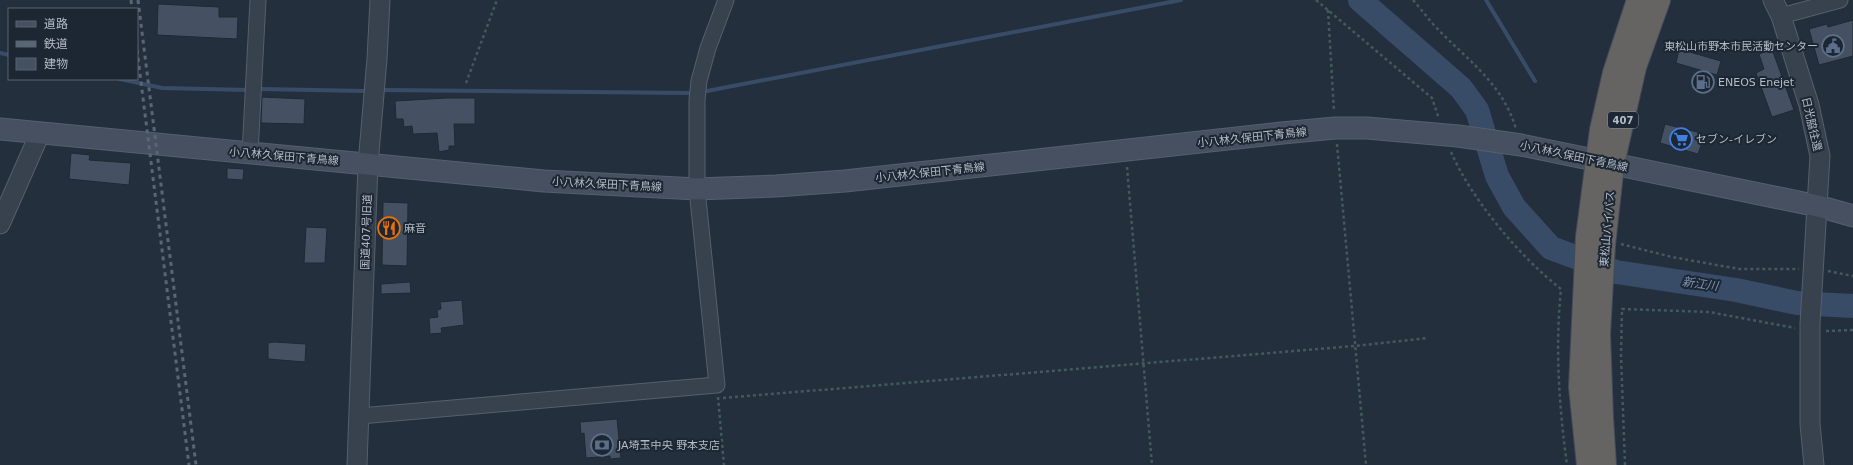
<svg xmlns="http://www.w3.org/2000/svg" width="1853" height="465" viewBox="0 0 1853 465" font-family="'DejaVu Sans','Noto Sans JP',sans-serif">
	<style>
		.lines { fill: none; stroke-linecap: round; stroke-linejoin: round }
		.stream { stroke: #394c67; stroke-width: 4 }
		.river { stroke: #394c67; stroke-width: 24 }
		.building { fill: #455162; stroke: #1f2835 }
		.minor-casing { stroke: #565f6c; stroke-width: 17 }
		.tertiary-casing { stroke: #565f6c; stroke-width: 21 }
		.secondary-casing { stroke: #565f6c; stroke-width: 23 }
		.trunk-casing { stroke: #434c59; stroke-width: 24 }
		.path { stroke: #44595c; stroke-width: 2.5; stroke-dasharray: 3 3; stroke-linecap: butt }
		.minor { stroke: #38414e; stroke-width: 15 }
		.tertiary { stroke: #38414e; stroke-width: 19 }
		.secondary { stroke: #465061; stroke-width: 21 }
		.trunk { stroke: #656462; stroke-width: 22 }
		.rail { stroke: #5a6575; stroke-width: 3; stroke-dasharray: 4 4; stroke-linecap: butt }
		.labels { text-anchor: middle; stroke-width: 4; stroke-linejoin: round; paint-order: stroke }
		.shield { fill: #1d2633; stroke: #878f9c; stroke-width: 1 }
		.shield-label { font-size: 10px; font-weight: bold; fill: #b4bcc9 }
		.poi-label { font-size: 11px; fill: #b4bcc9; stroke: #1d2633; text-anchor: start }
		.street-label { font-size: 11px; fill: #b4bcc9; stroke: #1d2633 }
		.water-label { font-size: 12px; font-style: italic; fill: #7c92b1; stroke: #1d2633 }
	</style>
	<rect width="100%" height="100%" fill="#242f3e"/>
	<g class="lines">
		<path class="stream" d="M1486 0 1535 81
			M0 53 9 55
			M120 79 162 88 249 90
			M261 89 364 91
			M384 90 691 93
			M707 91 1181 0"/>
		<path class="river" d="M1360 0 1461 88 1477 110 1497 176 1514 207 1551 248 1616 272 1736 290 1797 303 1853 306"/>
	</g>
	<path class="building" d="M158 4 219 7V17H238L237 39 157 35Z
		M1853 20V56L1819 65 1809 29 1827 24 1828 27Z
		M1679 49 1721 61 1717 75 1676 63Z
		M1772 49 1794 110 1772 117 1756 73 1764 69 1759 54Z
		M262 97 305 99 304 124 261 123Z
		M447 98H475V124H454L455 146H449V150L439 152 437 133 413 134 412 126 404 127 403 119H396L395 101Z
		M1665 124 1705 134 1698 154 1660 143Z
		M71 153 90 155 89 160 131 163 129 185 69 179Z
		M227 168 244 169 243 180 227 179Z
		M383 202 408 203 407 266 382 265Z
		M306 227 327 228 325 263H304Z
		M410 282 411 293 381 294V284Z
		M462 300 464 325 441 328 442 333 430 334 429 318 438 317 437 310 441 309 440 302Z
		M274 342 306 344 305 362 268 359V343Z
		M617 419 621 458 610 459V456L586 458 584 433 581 434 580 422Z"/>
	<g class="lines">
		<g class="minor-casing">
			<path id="minor" d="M1781 16 1840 0
				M250 153 258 0
				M360 416 717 385 697 189V100L699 81 708 48 726 0"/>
		</g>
		<g class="tertiary-casing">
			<path id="tertiary" d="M1773 0 1781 16 1809 105 1820 156 1810 324V424L1814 465
				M0 224 40 133
				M357 465 368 164 377 59 380 0"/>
		</g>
		<g class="secondary-casing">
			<path id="secondary" d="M0 129 544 181 697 189 776 186 845 181 1282 133 1335 128H1367L1458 136 1521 145 1818 206 1853 216"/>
		</g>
		<g class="trunk-casing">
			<path id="trunk" d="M1588 465 1580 387 1587 237 1601 130 1614 73 1638 0
				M1605 465 1602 418 1599 334 1604 245 1613 164 1635 67 1659 0"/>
		</g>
		<path class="path" d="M1316 0 1432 98 1439 119
			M1413 0C1420 8 1426 16 1433 24 1464 58 1502 81 1516 129
			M1328 10 1334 111
			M466 83 497 0
			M1337 144 1366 465
			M1451 152C1472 200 1520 257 1561 289 1555 348 1559 406 1567 465
			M1127 167 1152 465
			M1621 244 1672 257 1739 269H1799
			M1828 271 1853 276
			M1826 331 1853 330
			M718 397 724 465
			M723 398 1355 346 1428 338
			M1625 465 1621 356 1622 309 1709 312 1795 328"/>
		<use href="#minor" class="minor"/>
		<use href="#tertiary" class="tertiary"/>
		<use href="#secondary" class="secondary"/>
		<use href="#trunk" class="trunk"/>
		<path class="rail" d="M131 0 132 9
			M138 0 196 465
			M137 50 189 465"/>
	</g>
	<defs>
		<g id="civic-ring" transform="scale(1.15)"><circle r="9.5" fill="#1d2633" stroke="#5c6f8a" stroke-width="1.5"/><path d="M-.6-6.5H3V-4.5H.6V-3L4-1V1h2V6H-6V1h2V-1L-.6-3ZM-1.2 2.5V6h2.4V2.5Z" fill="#5c6f8a"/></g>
		<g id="fuel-ring" transform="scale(1.15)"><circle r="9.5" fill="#1d2633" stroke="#5c6f8a" stroke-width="1.5"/><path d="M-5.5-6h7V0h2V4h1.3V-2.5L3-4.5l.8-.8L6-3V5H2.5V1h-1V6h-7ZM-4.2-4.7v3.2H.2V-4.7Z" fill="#5c6f8a"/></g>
		<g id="supermarket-ring" transform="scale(1.15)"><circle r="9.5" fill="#1d2633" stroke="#3f7fe0" stroke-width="1.5"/><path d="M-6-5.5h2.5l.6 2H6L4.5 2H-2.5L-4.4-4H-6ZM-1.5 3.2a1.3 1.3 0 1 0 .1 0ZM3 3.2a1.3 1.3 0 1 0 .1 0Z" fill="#3f7fe0"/></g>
		<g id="restaurant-ring" transform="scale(1.15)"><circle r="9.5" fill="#1d2633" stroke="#e8710a" stroke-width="1.5"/><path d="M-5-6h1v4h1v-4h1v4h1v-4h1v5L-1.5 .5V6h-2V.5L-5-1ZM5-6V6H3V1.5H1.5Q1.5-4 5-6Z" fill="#e8710a"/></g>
		<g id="bank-ring" transform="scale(1.15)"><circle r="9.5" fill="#1d2633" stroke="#5c6f8a" stroke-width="1.5"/><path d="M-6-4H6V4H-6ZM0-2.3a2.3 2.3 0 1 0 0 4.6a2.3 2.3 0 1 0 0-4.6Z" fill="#5c6f8a"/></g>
	</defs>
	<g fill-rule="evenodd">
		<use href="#civic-ring" x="1833" y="46"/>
		<use href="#fuel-ring" x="1703" y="82"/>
		<use href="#supermarket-ring" x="1681" y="139"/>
		<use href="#restaurant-ring" x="389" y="228"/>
		<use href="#bank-ring" x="602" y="445"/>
	</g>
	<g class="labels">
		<rect class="shield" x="1608" y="112" width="30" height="16" rx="3"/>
		<g class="shield-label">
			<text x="1623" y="124">407</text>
		</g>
		<g class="poi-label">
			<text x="1818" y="50" text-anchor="end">東松山市野本市民活動センター</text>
			<text x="1718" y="86">ENEOS Enejet</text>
			<text x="1696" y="143">セブン-イレブン</text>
			<text x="404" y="232">麻音</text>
			<text x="618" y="449">JA埼玉中央 野本支店</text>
		</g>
		<g class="street-label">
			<text transform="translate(1812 124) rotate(77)" y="4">日光脇往還</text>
			<text transform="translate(1252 137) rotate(-6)" y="4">小八林久保田下青鳥線</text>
			<text transform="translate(284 156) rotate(5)" y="4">小八林久保田下青鳥線</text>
			<text transform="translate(1574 156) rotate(12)" y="4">小八林久保田下青鳥線</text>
			<text transform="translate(930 172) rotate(-6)" y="4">小八林久保田下青鳥線</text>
			<text transform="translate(607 184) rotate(3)" y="4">小八林久保田下青鳥線</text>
			<text transform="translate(1607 229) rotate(-85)" y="4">東松山バイパス</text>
			<text transform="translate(366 232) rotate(-88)" y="4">国道407号旧道</text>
		</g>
		<g class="water-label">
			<text transform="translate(1700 284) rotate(8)" y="4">新江川</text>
		</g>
	</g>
	<rect x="8" y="8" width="130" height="72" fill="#1d2633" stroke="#59626f"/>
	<rect x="16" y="21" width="20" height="6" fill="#465061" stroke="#59626f"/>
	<text x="44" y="28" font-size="12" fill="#b4bcc9">道路</text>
	<rect x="16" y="41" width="20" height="6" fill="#5a6575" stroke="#59626f"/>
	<text x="44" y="48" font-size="12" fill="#b4bcc9">鉄道</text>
	<rect x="16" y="58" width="20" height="12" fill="#455162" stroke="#59626f"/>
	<text x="44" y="68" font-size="12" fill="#b4bcc9">建物</text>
</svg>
